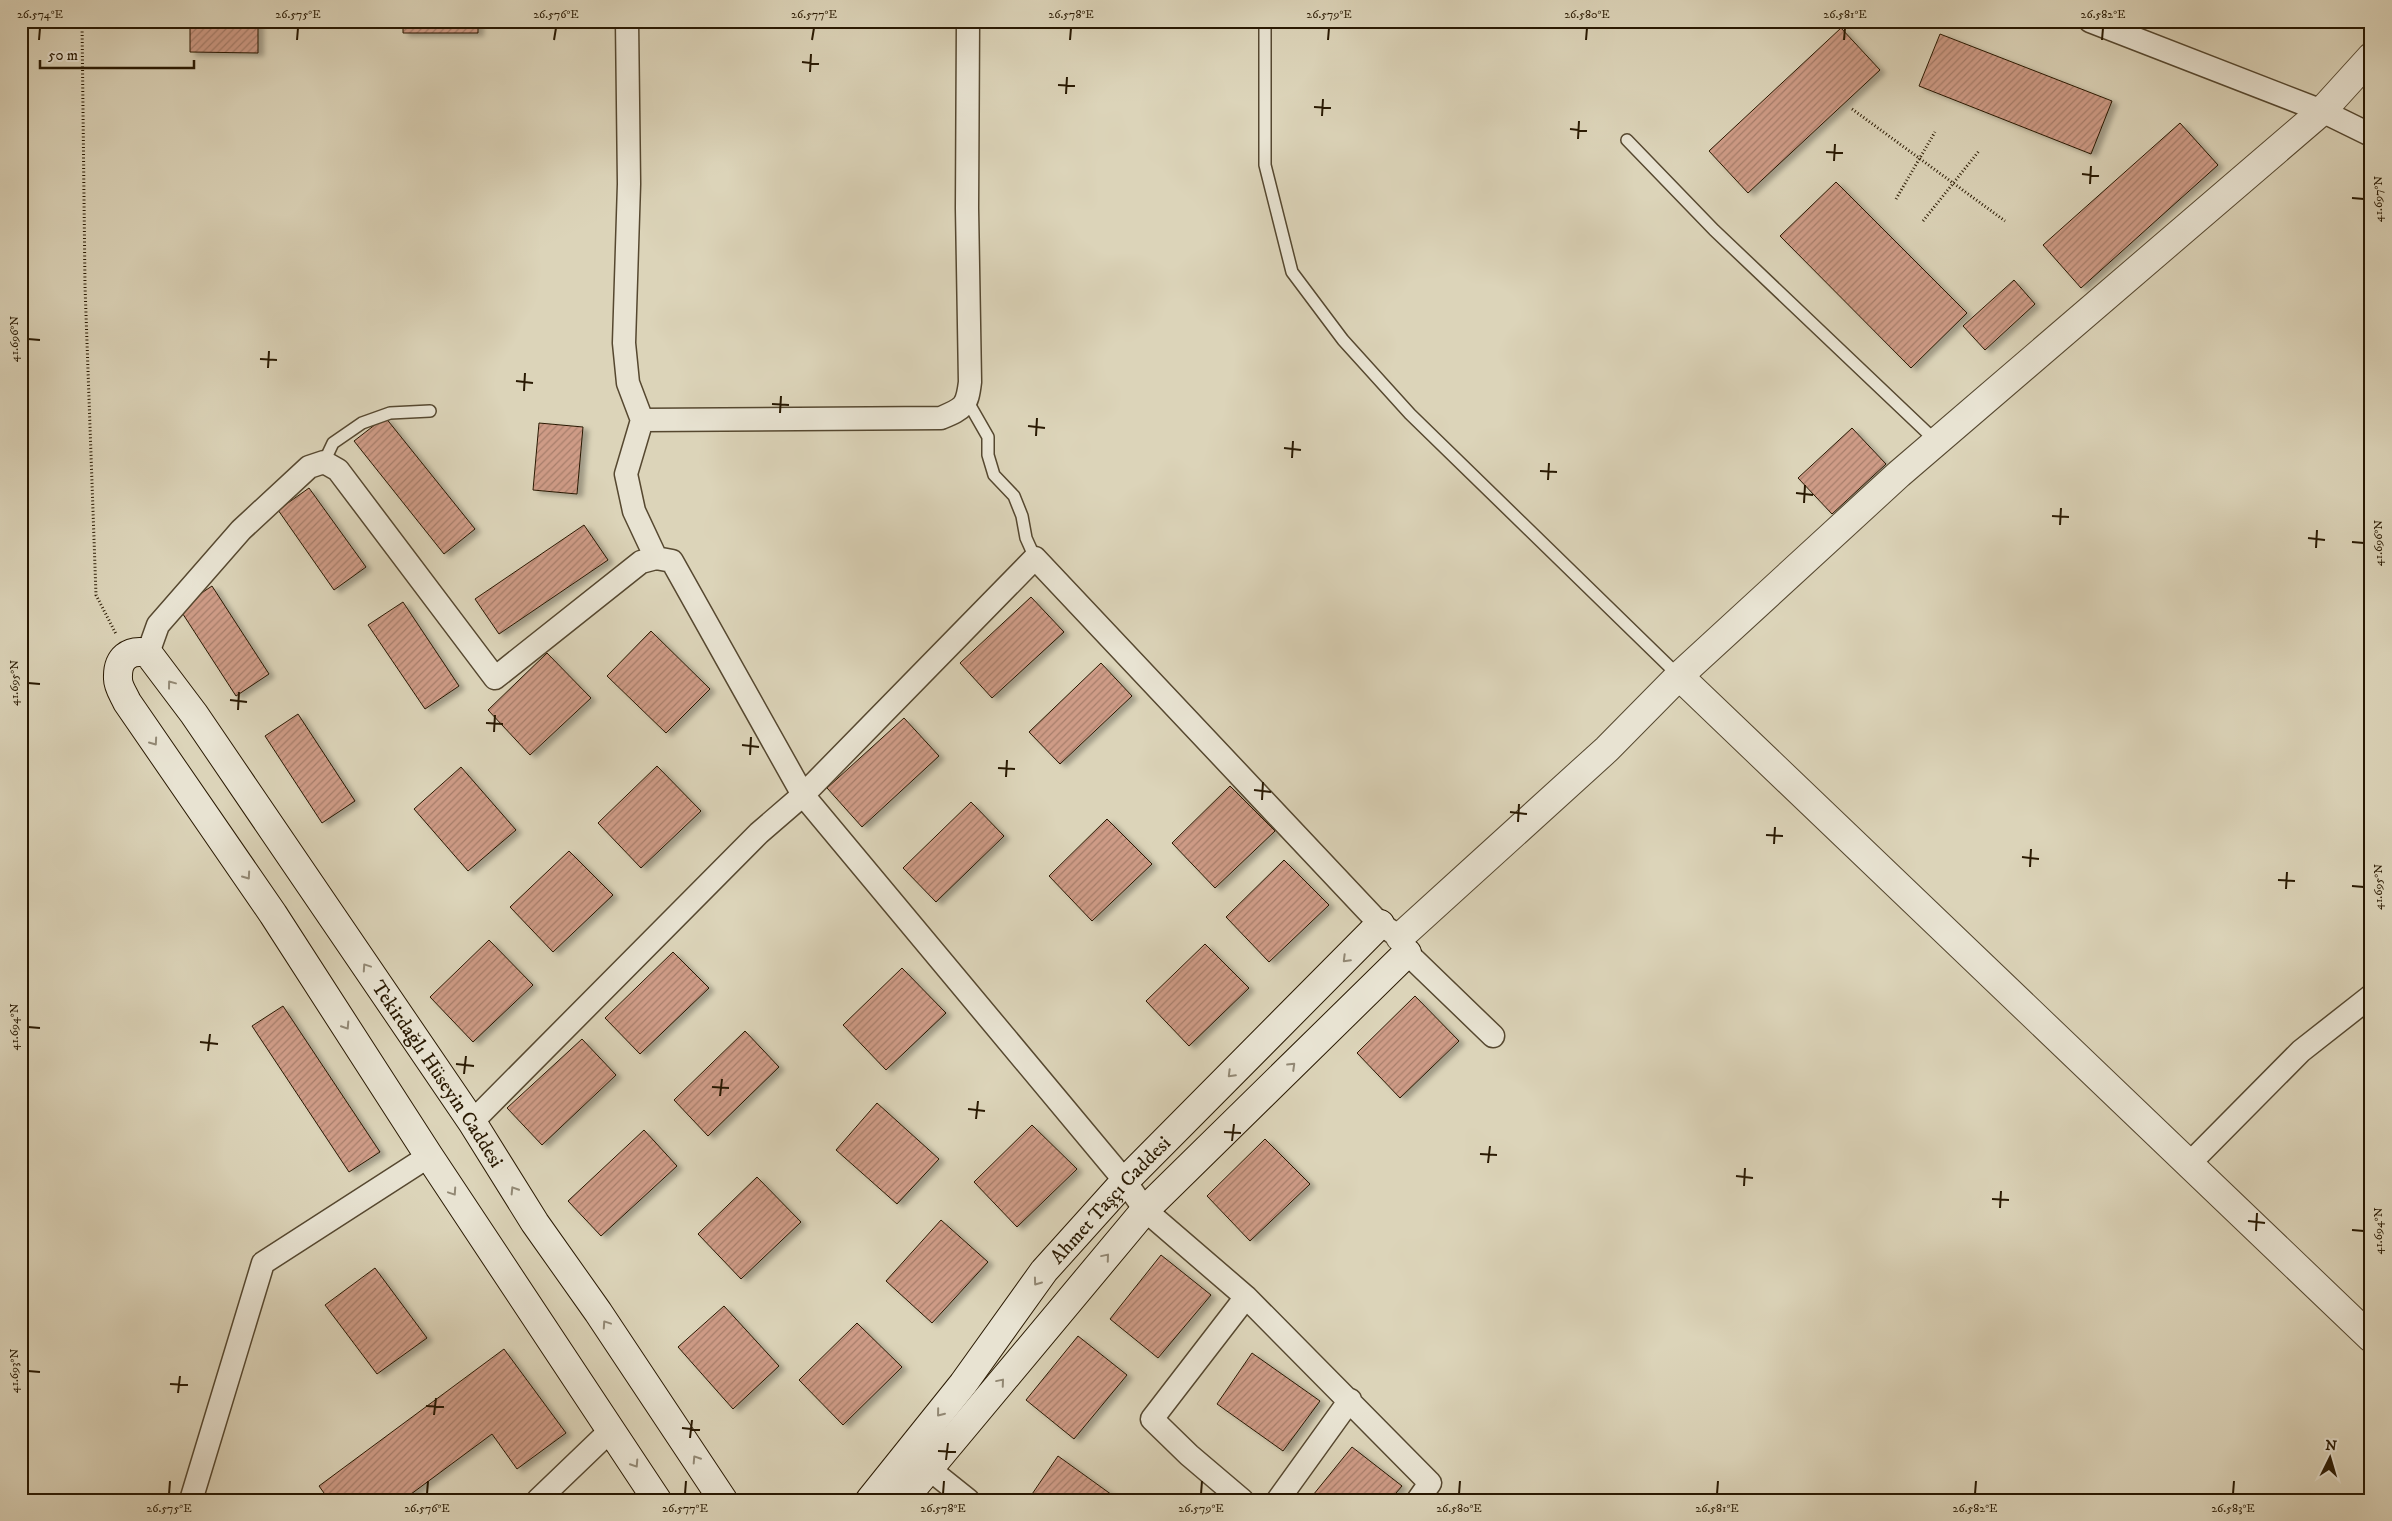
<svg xmlns="http://www.w3.org/2000/svg" width="2392" height="1521" viewBox="0 0 2392 1521" font-family="'IM FELL DW Pica',serif">
	<style>
		.building { fill: url(#building-hatch); stroke: #291902; filter: url(#shadow) }
		.lines { fill: none; stroke-linecap: round; stroke-linejoin: round }
		.service-casing { stroke: #564830; stroke-width: 14 }
		.minor-casing { stroke: #564830; stroke-width: 25 }
		.tertiary-casing { stroke: #564830; stroke-width: 30 }
		.secondary-casing { stroke: #291902; stroke-width: 30 }
		.path { stroke: #291902; stroke-width: 3; stroke-dasharray: 1 2.5; stroke-linecap: butt }
		.service { stroke: #e8e3d2; stroke-width: 11 }
		.minor { stroke: #e8e3d2; stroke-width: 22 }
		.tertiary { stroke: #e8e3d2; stroke-width: 28 }
		.secondary { stroke: #e8e3d2; stroke-width: 28 }
		.oneway { stroke: #928874 }
		.ticks { fill: none; stroke: #291902; stroke-width: 2 }
		.labels { text-anchor: middle; stroke-width: 4.5; stroke-linejoin: round; paint-order: stroke }
		.street-label { font-size: 20px; fill: #291902; stroke: #e8e3d2 }
		.neatline { fill: none; stroke: #291902; stroke-width: 2 }
		.ticks-label { font-size: 12px; text-anchor: middle; fill: #291902 }
	</style>
	<defs>
		<pattern id="building-hatch" width="6" height="6" patternUnits="userSpaceOnUse" patternTransform="scale(1.25)"><rect width="6" height="6" fill="#ce9b86"/><path d="M-1 1l2-2M0 6l6-6M5 7l2-2" fill="none" stroke="#a77e6b"/></pattern>
		<filter id="shadow"><feDropShadow dx="5.5" dy="3" stdDeviation="2.5" flood-color="#0004"/></filter>
	</defs>
	<rect width="100%" height="100%" fill="#dcd4b9"/>
	<filter id="stains"><feTurbulence type="fractalNoise" baseFrequency=".004" numOctaves="4"/><feColorMatrix values="0 0 0 0 .2 0 0 0 0 .09 0 0 0 0 .02 0 0 0 .5 -.17"/></filter>
	<radialGradient id="worn" r=".72"><stop offset=".6" stop-color="#630" stop-opacity="0"/><stop offset="1" stop-color="#630" stop-opacity=".3"/></radialGradient>
	<path class="building" d="M190 21H258V53L190 52Z
		M403 21H478V33H403Z
		M1841 28 1880 70 1748 193 1709 151Z
		M1940 34 2112 101 2091 154 1919 86Z
		M2180 123 2218 165 2081 288 2043 245Z
		M1836 182 1967 313 1911 368 1780 236Z
		M2014 280 2035 304 1985 350 1963 326Z
		M385 417 475 529 444 554 354 441Z
		M539 423 583 427 577 494 533 490Z
		M1852 428 1886 464 1832 514 1798 478Z
		M309 488 366 567 334 590 278 510Z
		M584 525 608 560 499 634 475 599Z
		M212 586 269 674 236 696 179 608Z
		M1031 597 1064 632 992 698 960 663Z
		M403 602 459 686 425 709 368 625Z
		M651 631 710 689 666 733 607 676Z
		M547 653 591 698 530 755 488 710Z
		M1101 663 1132 696 1060 764 1029 732Z
		M298 714 355 801 322 823 265 736Z
		M904 718 939 756 862 827 827 788Z
		M657 766 701 811 641 868 598 823Z
		M461 767 516 830 468 871 414 809Z
		M1230 786 1275 831 1215 888 1172 843Z
		M971 802 1004 836 936 902 903 868Z
		M1107 819 1152 864 1092 921 1049 876Z
		M569 851 613 895 553 952 510 907Z
		M1284 860 1329 905 1269 962 1226 917Z
		M489 940 533 985 473 1042 430 997Z
		M1205 944 1249 988 1189 1046 1146 1001Z
		M673 952 709 988 640 1054 605 1018Z
		M902 968 946 1013 886 1070 843 1025Z
		M1415 996 1459 1041 1400 1098 1357 1053Z
		M283 1006 380 1152 349 1172 252 1026Z
		M745 1031 779 1067 708 1136 674 1100Z
		M582 1039 616 1075 542 1145 507 1108Z
		M877 1103 939 1159 897 1204 836 1150Z
		M1032 1125 1077 1169 1017 1227 974 1182Z
		M644 1130 677 1166 601 1236 568 1201Z
		M1265 1139 1310 1184 1250 1241 1207 1196Z
		M757 1177 801 1222 741 1279 698 1234Z
		M941 1220 988 1262 932 1323 886 1281Z
		M1161 1255 1211 1295 1158 1358 1110 1319Z
		M375 1268 427 1338 377 1374 325 1305Z
		M724 1306 779 1366 733 1409 678 1347Z
		M857 1323 902 1367 843 1425 799 1380Z
		M1078 1336 1127 1375 1074 1439 1026 1400Z
		M504 1349 566 1433 517 1469 492 1434 403 1500H329L319 1486Z
		M1252 1353 1320 1401 1283 1451 1217 1404Z
		M1352 1447 1402 1486 1390 1500H1309Z
		M1058 1456 1119 1500H1028Z"/>
	<g class="lines">
		<g class="service-casing">
			<path id="service" d="M1265 21V165L1292 272 1343 340 1410 414 1679 676
				M1627 140 1714 230 1937 442
				M968 402 988 437V455L994 475 1014 496 1022 516 1026 538 1035 558
				M324 462 333 443 362 423 390 413 430 411"/>
		</g>
		<g class="minor-casing">
			<path id="minor" d="M627 21 629 184 624 343 628 383 642 420 626 474 634 511 656 558
				M2090 21 2322 111 2371 135
				M642 420 941 418C964 408 967 407 970 382L967 208 968 21
				M148 653 158 625 241 530 309 467 324 462 338 470 495 678 641 562 656 558 672 561 803 795 1125 1181 1145 1210 1246 1297 1430 1483 1418 1500
				M472 1122 759 833 803 795 1035 558 1380 924 1400 937 1407 953 1493 1036
				M2189 1164 2301 1051 2371 996
				M928 1468 968 1500
				M194 1500 192 1497 263 1263 429 1156
				M538 1500 612 1429
				M1242 1500 1189 1455 1152 1419 1246 1297
				M1278 1500 1350 1400"/>
		</g>
		<g class="tertiary-casing">
			<path id="tertiary" d="M1679 676 2371 1338
				M1400 937 1607 749 1679 676 1899 474 2322 111 2371 57"/>
		</g>
		<g class="secondary-casing">
			<g id="secondary">
				<path id="s1" d="M657 1500 429 1156 273 914 127 702C124 695 118 687 118 679 117 658 129 649 148 653L194 714 472 1122 535 1223 598 1312 723 1500"/>
				<path id="s2" d="M870 1500 963 1384 1044 1271 1125 1181 1380 924"/>
				<path d="M903 1500 1145 1210 1407 953"/>
			</g>
		</g>
		<path class="path" d="M82 21 85 286 96 595 116 634
			M1852 109 2005 221
			M1896 199 1935 132
			M1923 221 1979 151"/>
		<use href="#service" class="service"/>
		<use href="#minor" class="minor"/>
		<use href="#tertiary" class="tertiary"/>
		<use href="#secondary" class="secondary"/>
	</g>
	<defs><path id="oneway-chevron" d="M-2-3.5L2.5 0L-2 3.5" fill="none" stroke-width="1.6" stroke-linecap="round" stroke-linejoin="round" transform="scale(1.25)"/></defs>
	<g class="oneway">
		<use href="#oneway-chevron" transform="translate(171 684) rotate(-127)"/>
		<use href="#oneway-chevron" transform="translate(154 742) rotate(55)"/>
		<use href="#oneway-chevron" transform="translate(247 876) rotate(55)"/>
		<use href="#oneway-chevron" transform="translate(1346 959) rotate(135)"/>
		<use href="#oneway-chevron" transform="translate(366 967) rotate(-124)"/>
		<use href="#oneway-chevron" transform="translate(346 1026) rotate(57)"/>
		<use href="#oneway-chevron" transform="translate(1292 1066) rotate(-44)"/>
		<use href="#oneway-chevron" transform="translate(1231 1074) rotate(135)"/>
		<use href="#oneway-chevron" transform="translate(514 1190) rotate(-122)"/>
		<use href="#oneway-chevron" transform="translate(453 1192) rotate(56)"/>
		<use href="#oneway-chevron" transform="translate(1106 1257) rotate(-50)"/>
		<use href="#oneway-chevron" transform="translate(1037 1282) rotate(126)"/>
		<use href="#oneway-chevron" transform="translate(606 1324) rotate(-124)"/>
		<use href="#oneway-chevron" transform="translate(1001 1382) rotate(-50)"/>
		<use href="#oneway-chevron" transform="translate(940 1413) rotate(129)"/>
		<use href="#oneway-chevron" transform="translate(696 1459) rotate(-123)"/>
		<use href="#oneway-chevron" transform="translate(635 1464) rotate(57)"/>
	</g>
	<path class="ticks" d="M39 40 40 28M297 40 298 28M554 40 556 28M812 40 814 28M1070 40 1071 28M1328 40 1329 28M1586 40 1587 28M1844 40 1845 28M2102 40 2103 28M802 62 819 64M810 72 811 54M1058 85 1075 86M1066 94 1067 77M1314 107 1331 108M1322 116 1323 99M1570 129 1587 131M1578 139 1579 121M1826 152 1843 153M1834 161 1835 144M2082 174 2099 176M2090 184 2091 166M2352 198 2364 199M28 339 40 340M260 359 277 360M268 368 269 351M516 381 533 383M524 391 525 373M772 404 789 405M780 413 781 396M1028 426 1045 428M1036 436 1037 418M1284 448 1301 450M1292 458 1293 441M1540 471 1557 472M1548 480 1549 463M1796 493 1813 495M1804 503 1805 485M2052 516 2069 517M2060 525 2061 508M2308 538 2325 540M2352 542 2364 543M2316 548 2317 530M28 683 40 684M230 700 247 702M238 710 239 692M486 723 503 724M494 732 495 715M742 745 759 747M750 755 751 737M998 768 1015 769M1006 777 1007 760M1254 790 1271 792M1262 800 1263 782M1510 812 1527 814M1518 822 1519 804M1766 835 1783 836M1774 844 1775 827M2022 857 2039 859M2030 867 2031 849M2278 880 2295 881M2352 886 2364 887M2286 889 2287 872M28 1027 40 1028M200 1042 218 1044M208 1051 210 1034M456 1064 474 1066M464 1074 466 1056M712 1087 729 1088M720 1096 722 1079M968 1109 985 1111M976 1119 978 1101M1224 1132 1241 1133M1232 1141 1234 1124M1480 1154 1497 1155M1488 1163 1490 1146M1736 1176 1753 1178M1744 1186 1745 1168M1992 1199 2009 1200M2000 1208 2001 1191M2248 1221 2265 1223M2352 1230 2364 1231M2256 1231 2257 1213M28 1371 40 1372M170 1384 188 1385M178 1393 180 1376M426 1406 444 1407M434 1415 436 1398M682 1428 700 1430M690 1438 692 1420M938 1451 956 1452M946 1460 948 1443M169 1494 170 1481M427 1494 428 1481M685 1494 686 1481M943 1494 944 1481M1201 1494 1202 1481M1459 1494 1460 1481M1717 1494 1718 1481M1975 1494 1976 1481M2233 1494 2234 1481"/>
	<g class="labels">
		<g class="street-label">
			<text dy="7" stroke="none"><textPath href="#s1" startOffset="1542">Tekirdağlı Hüseyin Caddesi</textPath></text>
			<text dy="7" stroke="none"><textPath href="#s2" startOffset="385">Ahmet Taşçı Caddesi</textPath></text>
		</g>
	</g>
	<rect width="2392" height="1521" fill="none" stroke="#dcd4b9" stroke-width="55"/>
	<g transform="translate(2330 1458) rotate(5)" stroke="#e8e3d2" stroke-width="4" paint-order="stroke">
	<path d="M0-4L9 19L0 12L-9 19Z" fill="#291902"/>
	<text y="-8" font-size="14" font-weight="bold" text-anchor="middle" fill="#291902">N</text>
	</g>
	<path d="M40 60v8h154v-8" fill="none" stroke="#291902" stroke-width="2.5"/>
	<text x="48" y="60" font-size="15" fill="#291902" stroke="#e8e3d2" stroke-width="4" paint-order="stroke">50 m</text>
	<rect x="28" y="28" width="2336" height="1466" class="neatline"/>
	<g class="ticks-label">
		<text x="40" y="18">26.574°E</text>
		<text x="298" y="18">26.575°E</text>
		<text x="556" y="18">26.576°E</text>
		<text x="814" y="18">26.577°E</text>
		<text x="1071" y="18">26.578°E</text>
		<text x="1329" y="18">26.579°E</text>
		<text x="1587" y="18">26.580°E</text>
		<text x="1845" y="18">26.581°E</text>
		<text x="2103" y="18">26.582°E</text>
		<text transform="translate(2378 199) rotate(-90)" y="4">41.697°N</text>
		<text transform="translate(14 339) rotate(-90)" y="4">41.696°N</text>
		<text transform="translate(2378 543) rotate(-90)" y="4">41.696°N</text>
		<text transform="translate(14 683) rotate(-90)" y="4">41.695°N</text>
		<text transform="translate(2378 887) rotate(-90)" y="4">41.695°N</text>
		<text transform="translate(14 1027) rotate(-90)" y="4">41.694°N</text>
		<text transform="translate(2378 1231) rotate(-90)" y="4">41.694°N</text>
		<text transform="translate(14 1371) rotate(-90)" y="4">41.693°N</text>
		<text x="169" y="1512">26.575°E</text>
		<text x="427" y="1512">26.576°E</text>
		<text x="685" y="1512">26.577°E</text>
		<text x="943" y="1512">26.578°E</text>
		<text x="1201" y="1512">26.579°E</text>
		<text x="1459" y="1512">26.580°E</text>
		<text x="1717" y="1512">26.581°E</text>
		<text x="1975" y="1512">26.582°E</text>
		<text x="2233" y="1512">26.583°E</text>
	</g>
	<rect width="100%" height="100%" filter="url(#stains)"/>
	<rect width="100%" height="100%" fill="url(#worn)"/>
</svg>
